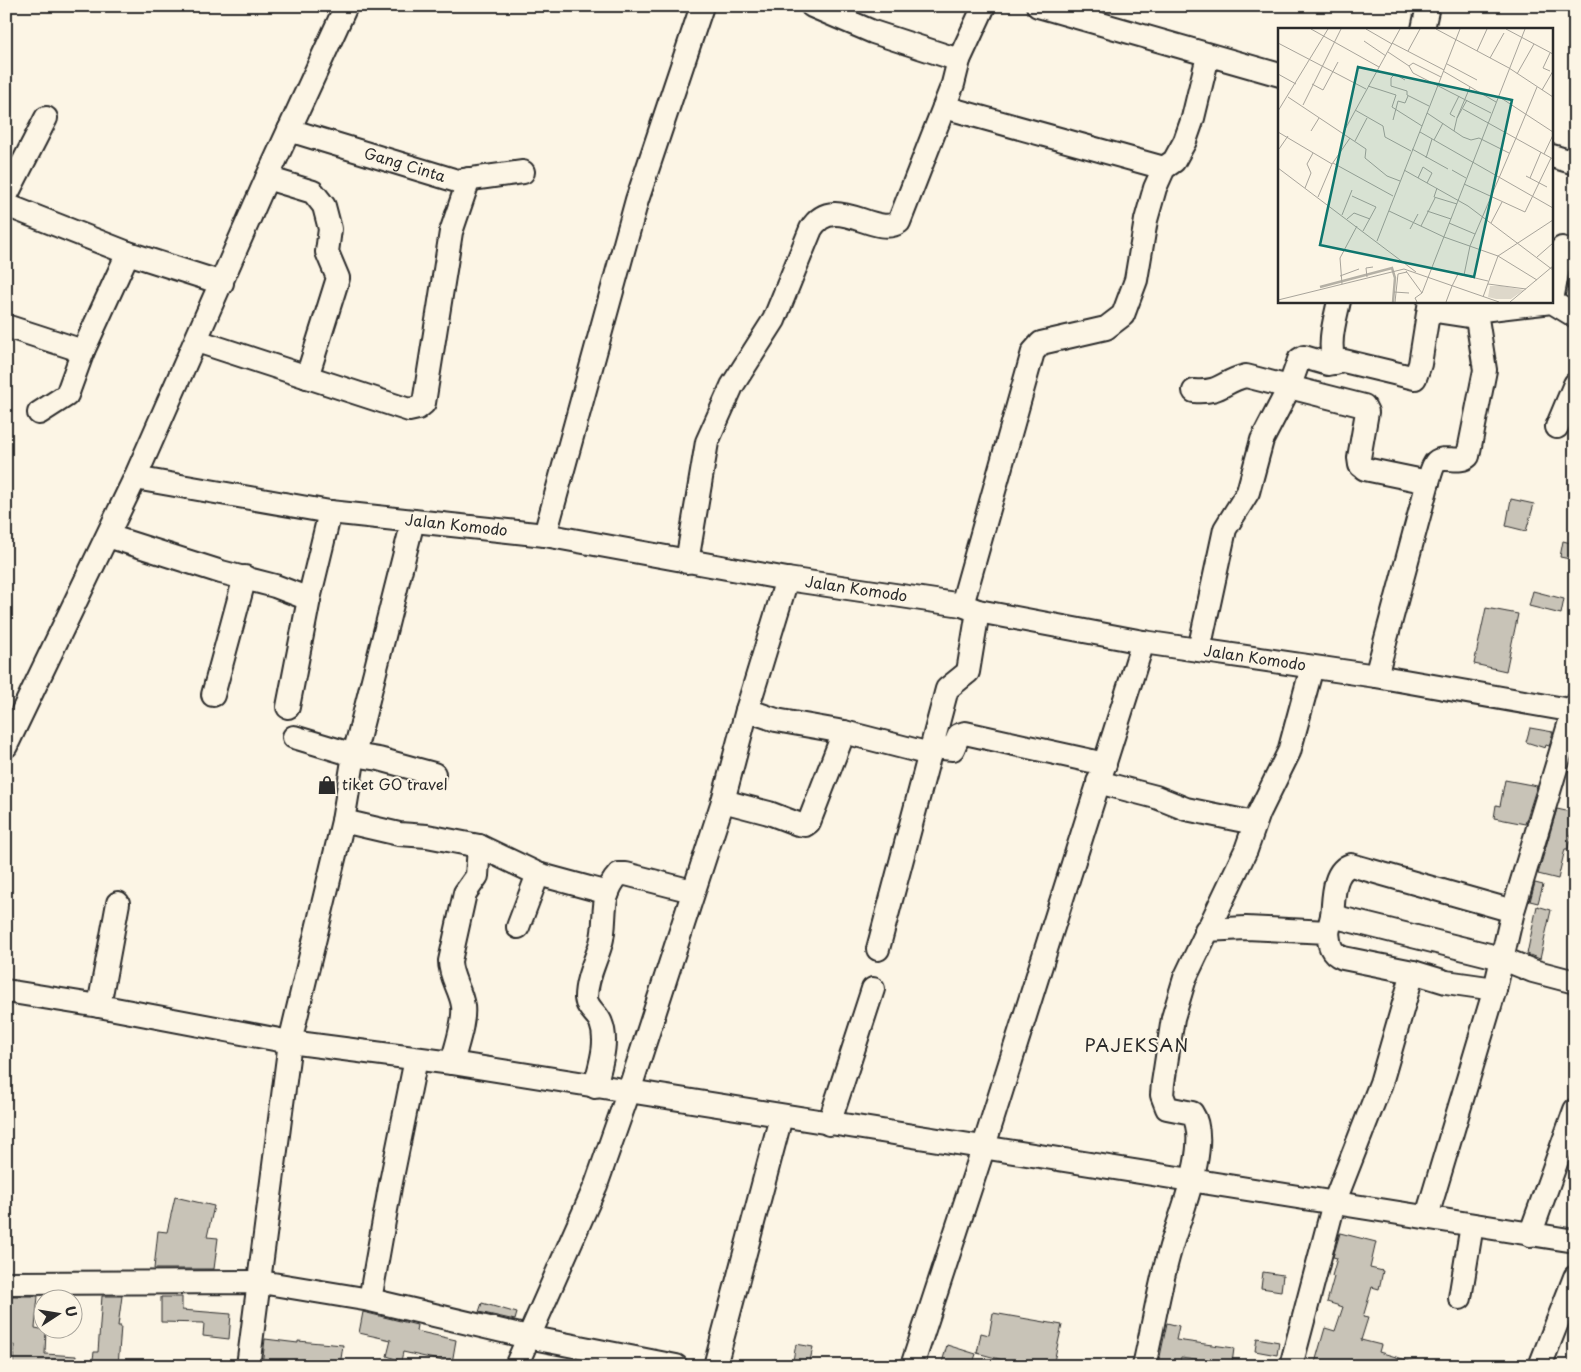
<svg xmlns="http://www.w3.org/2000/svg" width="1581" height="1372" viewBox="0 0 1581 1372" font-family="'Playpen Sans',sans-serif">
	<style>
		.building { fill: #c8c3b7; stroke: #2b2b2b }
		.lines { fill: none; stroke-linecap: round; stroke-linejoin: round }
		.minor-casing { stroke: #2b2b2b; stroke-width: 26 }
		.minor { stroke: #fcf5e5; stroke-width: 22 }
		.labels { text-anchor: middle; stroke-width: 4; stroke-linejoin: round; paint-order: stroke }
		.street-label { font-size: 15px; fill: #2b2b2b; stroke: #fcf5e5 }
		.poi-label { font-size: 15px; fill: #2b2b2b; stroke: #fcf5e5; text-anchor: start }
		.quarter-label { font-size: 18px; letter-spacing: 1px; fill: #2b2b2b; stroke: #fcf5e5 }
		.inset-river { fill: none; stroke: #b4b0a5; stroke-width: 2.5 }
		.inset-road { fill: none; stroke: #a8a49b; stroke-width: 1 }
		.view { fill: #0f766e; fill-opacity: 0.15; stroke: #0f766e; stroke-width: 2.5 }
		.inset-edge { fill: none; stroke: #2b2b2b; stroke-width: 2.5 }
	</style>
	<rect width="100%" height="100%" fill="#fcf5e5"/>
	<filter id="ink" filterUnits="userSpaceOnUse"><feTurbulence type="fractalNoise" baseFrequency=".02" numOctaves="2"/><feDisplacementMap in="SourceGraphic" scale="10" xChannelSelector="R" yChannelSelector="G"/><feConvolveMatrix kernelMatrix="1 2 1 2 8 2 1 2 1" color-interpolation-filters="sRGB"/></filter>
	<g filter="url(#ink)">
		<path class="building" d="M1511 499 1534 504 1526 531 1506 526Z
			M1563 541 1575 544V560L1560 557Z
			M1533 591 1564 599 1561 614 1529 606Z
			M1486 608 1518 614 1506 671 1474 664Z
			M1530 728 1553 732 1549 746 1546 745 1545 748 1526 742Z
			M1505 780 1537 786 1525 824 1494 818 1496 805 1500 806Z
			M1557 809 1575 813 1568 849H1565L1558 879 1538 874Z
			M1535 883 1543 885 1538 903 1530 901Z
			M1537 906 1551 910 1540 959 1527 954Z
			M175 1197 214 1206 207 1237 218 1238 214 1269H154L158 1231 167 1232Z
			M1340 1233 1376 1242 1370 1268 1383 1271 1379 1289 1372 1287 1363 1317 1368 1318 1361 1340 1381 1345 1379 1352 1413 1362V1366H1314L1325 1328 1335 1331 1343 1307 1327 1302 1334 1277 1332 1276 1337 1258 1333 1257Z
			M1263 1272 1283 1275 1281 1291 1261 1288Z
			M6 1296H38L35 1328 46 1330 45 1354 76 1356 75 1366H13L14 1345H6Z
			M102 1296H122L118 1326H121L118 1366H92L94 1352H98Z
			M161 1297H182V1310L231 1314 229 1339 203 1336 204 1323 161 1322Z
			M482 1303 517 1313 515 1320 479 1312Z
			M363 1312 417 1325 416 1331 456 1340 452 1363 403 1352 401 1361 387 1356 391 1340 359 1333Z
			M993 1313 1062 1325 1053 1366H1025L977 1353 981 1333 989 1335Z
			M1167 1323 1179 1326 1176 1340 1234 1348 1232 1364 1181 1357 1179 1366H1158Z
			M1257 1338 1279 1342 1277 1355 1255 1351Z
			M265 1339 298 1343V1341L343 1345 340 1366H321L293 1361V1366H262Z
			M796 1344 813 1347 809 1366H792Z
			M947 1345 976 1354 972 1366H941Z"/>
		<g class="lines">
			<g class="minor-casing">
				<g id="minor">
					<path d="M812 6 873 32 959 60"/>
					<path d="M1038 6 1280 75"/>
					<path d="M1423 29 1428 6"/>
					<path d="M944 107 1164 168"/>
					<path id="s1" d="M289 130 457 181 523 172"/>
					<path d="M1552 156 1575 163"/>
					<path d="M267 178 313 192 324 206 330 229 327 252 338 278 307 377"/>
					<path d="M6 196 46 118"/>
					<path d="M6 205 128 253 222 283"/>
					<path d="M1552 300 1562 248"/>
					<path d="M1429 310 1475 317"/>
					<path d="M6 326 83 351"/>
					<path d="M197 341 409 410 418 408 424 403 451 232 469 179"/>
					<path d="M1335 363C1327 345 1335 320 1339 301"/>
					<path d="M1194 391C1223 393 1222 381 1246 376L1364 406 1367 412 1359 458 1360 465 1365 469 1428 482"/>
					<path d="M39 413 67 395 83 351 128 253"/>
					<path d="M1557 427 1575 384"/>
					<path id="s2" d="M135 478 330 512 545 535 787 579 962 605 978 611 1143 642 1376 676 1575 711"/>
					<path d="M545 535 637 200 702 6"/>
					<path d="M108 536 221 572 275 586 309 599"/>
					<path d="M687 562 707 442 732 386 774 320 811 229C834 191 875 239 899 222L953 84 959 60 984 6"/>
					<path d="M962 605 1033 352 1041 343 1106 328 1123 315 1136 280 1146 220 1155 188 1164 168 1174 161 1185 141 1193 118 1208 56"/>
					<path d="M1199 650 1225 529 1248 492 1262 440 1289 388 1299 360 1304 357 1328 364 1344 361 1415 378 1420 364 1430 301"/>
					<path d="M1376 676 1428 482C1430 476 1432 466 1436 462 1444 455 1460 464 1468 456L1485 370 1476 312 1482 310 1552 302 1575 316"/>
					<path d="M213 695 245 577"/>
					<path d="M288 707 309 599 330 512"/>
					<path d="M844 732 930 754"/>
					<path d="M294 737 354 755 379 759 434 774"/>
					<path d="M6 746 135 478 267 178 346 6"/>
					<path d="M932 747 953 749 959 735 965 733 1105 764"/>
					<path d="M1098 782 1156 797 1186 809 1254 823"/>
					<path d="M723 801 769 813 798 824 805 825 809 822 844 732 776 720 747 710"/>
					<path d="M343 821 399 834 427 836 479 846 538 874 608 893"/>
					<path d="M1332 916C1334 900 1332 871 1351 865L1513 911"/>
					<path d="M518 927 538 874"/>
					<path d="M1206 930 1246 928 1328 932C1329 944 1330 953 1343 958L1413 972 1446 982 1495 989"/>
					<path d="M1328 932 1332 916 1501 958 1533 971 1575 982"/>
					<path d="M878 949 947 689 968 672 978 611"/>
					<path d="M6 991 99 1006 290 1042 452 1063 1575 1241"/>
					<path d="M99 1006 118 903"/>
					<path d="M452 1063C456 1046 465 1023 463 1006 461 990 450 977 450 961L465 893 477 876 479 846"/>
					<path d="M595 1087C599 1068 609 1043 601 1023 598 1014 587 1009 586 998 586 978 596 961 601 943 608 918 598 897 619 874H626L692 891"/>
					<path d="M829 1124 873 989"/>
					<path d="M1427 1216 1495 989 1513 911 1575 705"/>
					<path d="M1530 1235 1575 1110"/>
					<path d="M6 1283 261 1282 370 1300 528 1337 676 1366"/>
					<path d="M1460 1298 1472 1225"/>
					<path d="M370 1300 390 1187 416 1059"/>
					<path d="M248 1366 290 1042 343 821 354 755 413 521"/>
					<path d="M516 1366 596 1185 629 1091 723 801 747 710 787 579"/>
					<path d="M715 1366 781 1117"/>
					<path d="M912 1366 983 1149 1143 642"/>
					<path d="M1144 1366C1153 1327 1159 1288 1170 1250 1179 1217 1212 1143 1192 1113L1167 1108 1162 1095 1163 1083 1173 1018 1185 978 1246 850 1259 813 1289 752 1312 667"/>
					<path d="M1291 1366 1334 1203 1381 1083 1413 972"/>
					<path d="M1540 1366 1575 1277"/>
				</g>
			</g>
			<use href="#minor" class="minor"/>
		</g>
	</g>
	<defs>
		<g id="shop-bare" transform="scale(1.5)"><path d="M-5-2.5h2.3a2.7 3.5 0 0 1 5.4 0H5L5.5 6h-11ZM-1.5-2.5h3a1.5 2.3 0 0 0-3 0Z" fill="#2b2b2b" stroke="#fcf5e5" stroke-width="2.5" paint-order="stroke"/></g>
	</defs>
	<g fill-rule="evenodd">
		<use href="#shop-bare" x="327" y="785"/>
	</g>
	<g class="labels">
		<g class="street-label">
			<text dy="5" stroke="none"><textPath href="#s1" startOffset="121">Gang Cinta</textPath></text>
			<text dy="5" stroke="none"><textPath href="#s2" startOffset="325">Jalan Komodo</textPath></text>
			<text dy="5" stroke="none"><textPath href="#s2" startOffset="730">Jalan Komodo</textPath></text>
			<text dy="5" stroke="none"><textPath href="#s2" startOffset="1135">Jalan Komodo</textPath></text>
		</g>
		<g class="poi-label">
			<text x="342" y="790">tiket GO travel</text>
		</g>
		<g class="quarter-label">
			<text x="1137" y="1052">PAJEKSAN</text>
		</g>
	</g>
	<g transform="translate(1278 28)">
		<rect width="275" height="275" fill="#fcf5e5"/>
		<path d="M212 258H224L246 262 233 271H218L210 269Z" fill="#ded8ca"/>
		<path class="inset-river" d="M42 259 114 240 117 250 115 274"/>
		<path class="inset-road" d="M33 1 101 39M88 1 114 16M158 1 231 40 275 69M228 1 275 26M86 13 108 28M0 15 88 61M114 15 166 42M130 23 142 1M199 23 209 1M110 24 131 38 135 45 213 85M212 30 226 5M169 36 199 52M131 38 135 35 163 49M165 43 218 74M272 43 265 40 272 25M0 46 18 56M239 46 256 16M127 52 117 46 113 50V58L129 63V67L151 78M34 56 45 62 60 34M90 58 118 67 114 79 144 98M264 62 275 43M220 68 275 104M10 69 88 121 87 130 109 148 122 153M25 77 63 1M185 81 275 131M77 82 105 98 107 109 133 123M0 83 50 1M149 85 185 109 193 112 201 110 231 125M177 89 172 86 181 68M179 90 192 59M115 92 120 73 127 75 130 68M33 103 41 90M176 103 179 90 189 72M0 104 54 136M142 104 275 180M65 105 122 1M238 110 259 59M156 112 165 95M77 113 89 90M1 121 10 108M134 121 170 141M266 126 275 107M148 130 154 111M55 135 115 168M0 140 138 244M126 142 190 178 275 242M174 142 188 150M248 148 269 159M140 150 145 139 154 145 149 155M252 150 263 124M186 156 247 184 273 130M27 160 33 145 29 136 35 125M159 160 156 169 179 176M74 168 98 179 85 203M40 169 54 136 72 110M111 183 166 209 220 228 259 252M149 183 173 191M64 187 74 162M69 191 76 185 92 191M171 195 197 206M213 195 224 174M143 198 157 170M132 201 140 186M99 213 182 1M259 229 275 215M128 243 144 265M186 247 192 218 238 110M62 248 81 241M89 249 88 240 95 239M64 256 62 230 79 198M210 256 248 261M174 258 180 246 210 253M116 264 131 265M205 269 220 228 275 192M0 272 126 241 221 274M117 274 120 246 129 244M139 274 137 270 144 265 247 1M168 274 174 258M232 274 275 238"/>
		<path class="view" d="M80 39 234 72 196 249 42 217Z"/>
		<rect width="275" height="275" class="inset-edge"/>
	</g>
	<rect width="1581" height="1372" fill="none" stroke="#fcf5e5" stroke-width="25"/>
	<rect x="12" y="12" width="1556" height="1347" fill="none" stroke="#2b2b2b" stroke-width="2" filter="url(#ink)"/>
	<g transform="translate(58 1314) rotate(78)"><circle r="24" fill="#fcf5e5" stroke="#a8a49b"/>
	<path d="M0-4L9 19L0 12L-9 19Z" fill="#2b2b2b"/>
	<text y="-8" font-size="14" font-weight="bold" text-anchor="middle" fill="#2b2b2b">U</text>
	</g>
</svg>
